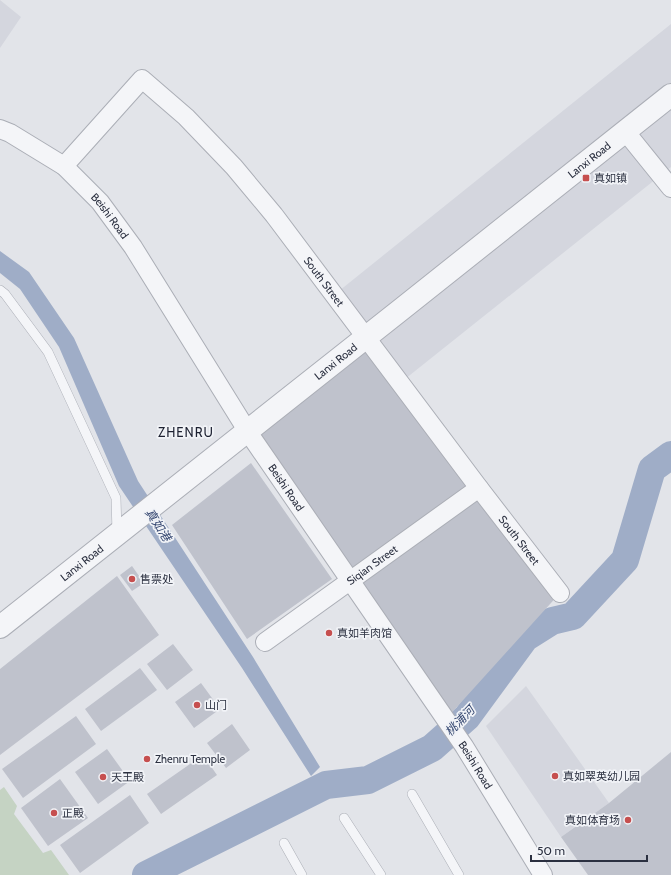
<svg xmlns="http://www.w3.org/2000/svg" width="671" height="875" viewBox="0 0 671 875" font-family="Cabin,'Noto Sans SC',sans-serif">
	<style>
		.built { fill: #d4d6de }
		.green { fill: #c5d3c3 }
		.water { fill: #9fadc7 }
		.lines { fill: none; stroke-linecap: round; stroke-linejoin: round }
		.river { stroke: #9fadc7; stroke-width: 28 }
		.building { fill: #bfc2cc }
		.service-casing { stroke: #abaeb6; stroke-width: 10 }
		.minor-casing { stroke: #abaeb6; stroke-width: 20 }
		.tertiary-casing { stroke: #abaeb6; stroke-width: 24 }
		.service { stroke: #f4f5f8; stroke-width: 9 }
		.minor { stroke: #f4f5f8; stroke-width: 18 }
		.tertiary { stroke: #f4f5f8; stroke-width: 22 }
		.poi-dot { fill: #c64f4f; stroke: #f1f3f7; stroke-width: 1.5 }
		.labels { text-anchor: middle; stroke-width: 3.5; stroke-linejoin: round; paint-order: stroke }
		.street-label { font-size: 11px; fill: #2b3040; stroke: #f1f3f7 }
		.poi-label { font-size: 11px; fill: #2b3040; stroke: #f1f3f7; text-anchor: start }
		.water-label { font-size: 12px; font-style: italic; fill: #374972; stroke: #f1f3f7 }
		.quarter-label { font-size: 13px; letter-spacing: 1px; fill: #1d2131; stroke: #f1f3f7 }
	</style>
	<rect width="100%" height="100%" fill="#e2e4e9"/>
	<path class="built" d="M0 0 21 17 0 48Z
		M671 24V167L400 383 334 295Z
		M526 686 609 803 561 837 486 726Z"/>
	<path class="green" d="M4 787 17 806 14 814 43 853 51 850 69 875H0V790Z"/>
	<path class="water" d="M0 251 29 272 74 338 138 481 253 657 320 767 311 776 242 668 119 486 59 347 20 289 0 273Z"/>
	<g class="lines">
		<path class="river" d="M146 875 326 785 368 780 432 748 467 717 525 638 552 621 573 616 625 560 652 469 671 455"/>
	</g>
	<path class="building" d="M365 337 560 593 446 719 248 432Z
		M251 463 332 579 247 639 172 525Z
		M132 566 144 583 132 591 120 575Z
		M117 576 159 635 0 755V669Z
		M173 644 193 670 167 690 147 664Z
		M140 668 157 690 101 731 85 709Z
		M201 683 220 709 194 728 175 702Z
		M76 716 96 744 23 798 2 769Z
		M232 724 250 750 226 768 207 743Z
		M107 749 130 781 98 804 75 772Z
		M671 752V875H588L561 837 609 803Z
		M203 755 217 775 161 814 147 794Z
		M60 779 88 818 48 846 21 808Z
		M130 795 149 823 80 873 60 845Z"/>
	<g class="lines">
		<g class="service-casing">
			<path id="service" d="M0 290 5 294 48 352 116 498 117 533
				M412 794 459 875
				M344 818 381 875
				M284 843 302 875"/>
		</g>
		<g class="minor-casing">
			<g id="minor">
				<path id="s1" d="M0 129 10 133 64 166 100 202 133 247 248 432 464 746 543 875"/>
				<path d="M625 131 671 188"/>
				<path id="s2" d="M64 166 142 79 186 117 234 167 274 215 479 488 560 593"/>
				<path id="s3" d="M265 642 479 488"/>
			</g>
		</g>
		<g class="tertiary-casing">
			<g id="tertiary">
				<path id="s4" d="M0 627C225 451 447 272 671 95"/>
			</g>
		</g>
		<use href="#service" class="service"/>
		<use href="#minor" class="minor"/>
		<use href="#tertiary" class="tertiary"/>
	</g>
	<g class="poi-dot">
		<rect x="582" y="174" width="8" height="8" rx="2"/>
		<circle cx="132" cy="579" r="4"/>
		<circle cx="329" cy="633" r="4"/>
		<circle cx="197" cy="705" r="4"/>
		<circle cx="147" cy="759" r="4"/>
		<circle cx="555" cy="776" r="4"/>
		<circle cx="103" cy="777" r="4"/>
		<circle cx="54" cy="813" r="4"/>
		<circle cx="628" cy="820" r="4"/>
	</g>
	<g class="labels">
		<g class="street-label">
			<text dy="4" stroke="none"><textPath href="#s4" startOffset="752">Lanxi Road</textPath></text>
			<text dy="4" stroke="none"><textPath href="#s1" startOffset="142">Beishi Road</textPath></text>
			<text dy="4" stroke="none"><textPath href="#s2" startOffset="390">South Street</textPath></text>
			<text dy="4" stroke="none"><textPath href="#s4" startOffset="428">Lanxi Road</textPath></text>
			<text dy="4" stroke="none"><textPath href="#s1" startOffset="466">Beishi Road</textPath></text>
			<text dy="4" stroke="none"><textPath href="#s2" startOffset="714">South Street</textPath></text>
			<text dy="4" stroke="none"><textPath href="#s4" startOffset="104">Lanxi Road</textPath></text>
			<text dy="4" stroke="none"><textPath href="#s3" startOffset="132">Siqian Street</textPath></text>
			<text dy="4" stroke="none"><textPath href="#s1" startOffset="802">Beishi Road</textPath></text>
		</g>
		<g class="poi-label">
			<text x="594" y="182">真如镇</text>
			<text x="140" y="583">售票处</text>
			<text x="337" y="637">真如羊肉馆</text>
			<text x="205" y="709">山门</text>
			<text x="155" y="763">Zhenru Temple</text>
			<text x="563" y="780">真如翠英幼儿园</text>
			<text x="111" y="781">天王殿</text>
			<text x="62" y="817">正殿</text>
			<text x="620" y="824" text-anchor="end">真如体育场</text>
		</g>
		<g class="water-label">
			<text transform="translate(158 525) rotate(57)" y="4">真如港</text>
			<text transform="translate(460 721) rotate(-46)" y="4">桃浦河</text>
		</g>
		<g class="quarter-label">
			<text x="186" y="437">ZHENRU</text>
		</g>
	</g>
	<path d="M531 855v6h116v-6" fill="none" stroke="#2b3040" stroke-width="2"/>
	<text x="537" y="855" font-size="12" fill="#2b3040" stroke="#f1f3f7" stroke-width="3" paint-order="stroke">50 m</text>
</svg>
